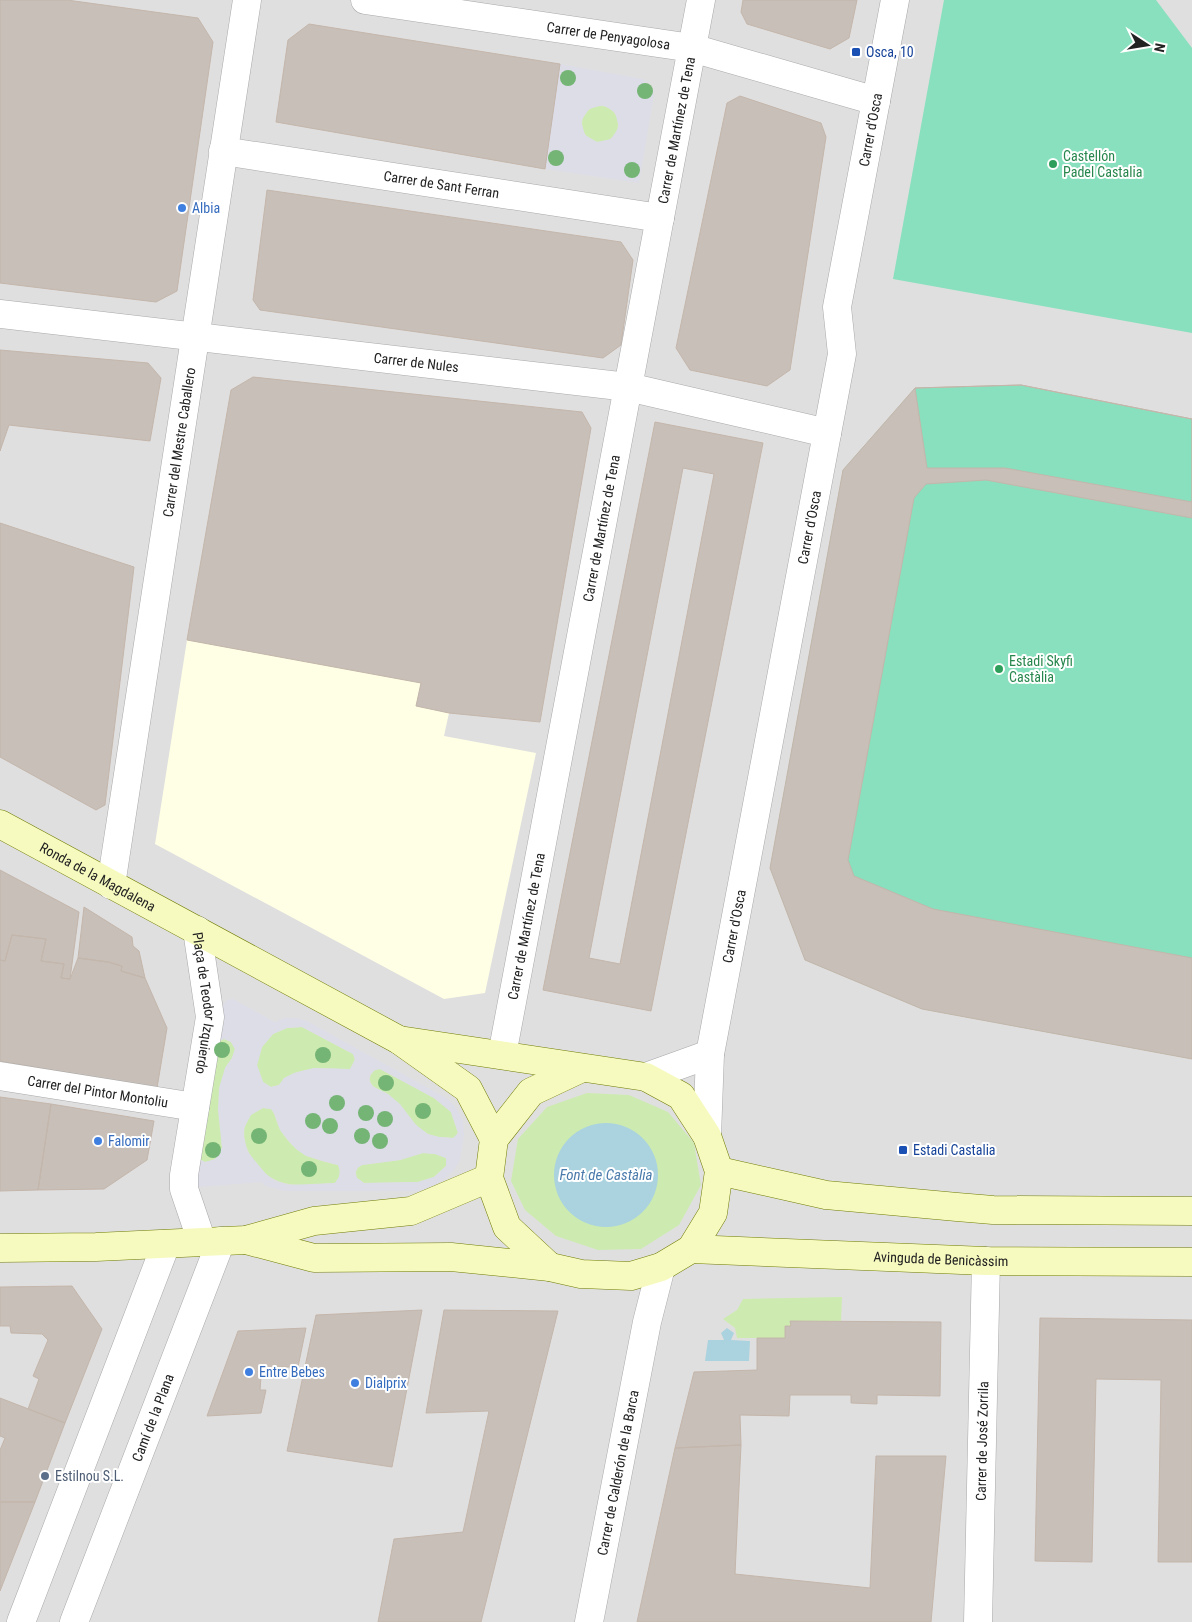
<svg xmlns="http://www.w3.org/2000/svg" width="1192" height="1622" viewBox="0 0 1192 1622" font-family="'Roboto Condensed',sans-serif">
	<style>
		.residential { fill: #e0dfdf }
		.education { fill: #ffffe5 }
		.grass { fill: #cdebb0 }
		.pitch { fill: #88e0be }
		.plaza { fill: #dddde8; fill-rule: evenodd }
		.water { fill: #aad3df }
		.building { fill: #c7bfb8; stroke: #c4b6ab; fill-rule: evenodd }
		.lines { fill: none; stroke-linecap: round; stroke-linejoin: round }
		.minor-casing { stroke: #a9a9a9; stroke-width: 29 }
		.tertiary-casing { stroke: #a9a9a9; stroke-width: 29 }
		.secondary-casing { stroke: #707d05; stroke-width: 29 }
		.minor { stroke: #fff; stroke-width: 28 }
		.tertiary { stroke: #fff; stroke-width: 28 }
		.secondary { stroke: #f7fabf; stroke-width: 28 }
		.tree { fill: #74b475 }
		.transit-dot { fill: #1a4fb4; stroke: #fff; stroke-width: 2 }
		.leisure-dot { fill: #2e9e5b; stroke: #fff; stroke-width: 2 }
		.shop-dot { fill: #3f7fe0; stroke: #fff; stroke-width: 2 }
		.service-dot { fill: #5c6f8a; stroke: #fff; stroke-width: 2 }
		.labels { text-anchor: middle; stroke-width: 4; stroke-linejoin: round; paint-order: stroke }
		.street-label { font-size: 14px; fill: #222; stroke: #fff }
		.transit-label { font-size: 14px; fill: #164399; stroke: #fff; text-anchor: start }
		.leisure-label { font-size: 14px; fill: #27864d; stroke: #fff; text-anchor: start }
		.shop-label { font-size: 14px; fill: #366cbe; stroke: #fff; text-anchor: start }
		.service-label { font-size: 14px; fill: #4e5e75; stroke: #fff; text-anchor: start }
		.water-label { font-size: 15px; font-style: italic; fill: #4a7aab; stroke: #fff }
	</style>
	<rect width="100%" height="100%" fill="#f2efe9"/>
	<path class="residential" d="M0 0H1192V1622H0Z"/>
	<path class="education" d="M187 640 421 683 416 706 449 713 444 736 536 753 485 993 444 999 155 844Z"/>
	<path class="grass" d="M582 124a18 18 0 1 1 36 0a18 18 0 1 1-36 0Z
		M302 1027 353 1054 355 1059 350 1069C325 1069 296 1064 279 1085L271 1087 263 1082 257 1065 262 1047 273 1034 287 1028Z
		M224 1039 231 1042 235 1049 232 1058 225 1068 221 1134 222 1148 215 1160 205 1162 200 1159 218 1041Z
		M380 1069 434 1098 451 1112 458 1133 454 1138C445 1137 434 1138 426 1133 412 1124 403 1108 390 1096 385 1091 374 1090 371 1083 368 1078 371 1074 375 1070Z
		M587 1093 629 1095 668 1112 694 1143 701 1185 679 1225 641 1249 598 1250 556 1236 525 1210 511 1181 518 1139 547 1107Z
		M263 1108 271 1109C276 1115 276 1123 281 1131 296 1155 312 1159 338 1165 341 1172 340 1177 335 1183 317 1184 296 1188 278 1181 256 1173 233 1137 250 1116 253 1112 259 1110 263 1108Z
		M423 1153 435 1154 446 1158V1166L434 1177 418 1182 364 1183 357 1178C355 1171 356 1169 362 1165L400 1160Z
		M842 1297 841 1321H791V1326H785V1338H737L735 1328 723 1319 737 1310 743 1299Z"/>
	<path class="pitch" d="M944 0H1156L1192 48V333L893 279Z
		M1021 385 1192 419V1059L922 1009 805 960 770 868 843 470 915 388Z"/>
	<path class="plaza" d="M560 64 643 79 654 95 639 183 545 169ZM603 105 615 112 619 127 611 139 597 142 585 135 581 121 589 109Z
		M233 999 275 1022 284 1018H296L307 1021 448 1099 457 1109 463 1121 464 1135 460 1160 454 1170 446 1178 436 1184 426 1189 416 1191H284L266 1186 261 1182 199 1187 195 1184 222 1006 227 1000ZM302 1027 353 1054 355 1060 352 1066 350 1069 314 1068 294 1073 284 1078 279 1085 271 1087 263 1082 257 1065 262 1047 273 1034 287 1028ZM224 1039 231 1042 235 1049 232 1058 225 1068 219 1088 218 1110 222 1148 215 1159 205 1162 200 1160 218 1042ZM380 1069 434 1098 451 1112 458 1133 453 1138 439 1137 428 1134 416 1125 400 1104 388 1094 372 1086 369 1081 370 1074 375 1070ZM263 1108 271 1109 275 1114 280 1130 296 1149 306 1156 338 1165 340 1170 339 1177 335 1183 289 1185 275 1181 266 1174 247 1151 244 1137V1128L251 1115ZM423 1153 435 1154 446 1158V1166L434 1177 418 1182 364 1183 357 1178 355 1173 357 1168 362 1165 400 1160Z"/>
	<path class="water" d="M554 1175a52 52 0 1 1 104 0a52 52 0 1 1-104 0Z
		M727 1328 734 1333 731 1340 750 1341 749 1361H705L708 1340H724L721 1333Z"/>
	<path class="building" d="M0 0H67L198 18 213 42 177 291 156 302 0 283Z
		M743 0H857L849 38 830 49 747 24 741 12Z
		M309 24 560 64 545 169 276 122 288 40Z
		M740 96 821 123 826 137 790 370 767 386 690 370 676 348 727 103Z
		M267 190 621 242 633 260 621 345 603 358 260 310 253 300Z
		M0 350 148 363 161 378 150 441 9 425 0 451Z
		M253 377 582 412 591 428 540 722 449 713 416 706 421 683 187 640 231 390Z
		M1021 385 1192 419V518L986 480 926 484 914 498 848 860 854 876 933 909 1192 958V1059L922 1009 805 960 770 868 843 470 915 388Z
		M1021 385 1192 419V502L1005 468H927L915 388Z
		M655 422 763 443 651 1011 543 990ZM683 468 714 474 620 964 589 958Z
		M0 523 134 567 105 805 96 810 0 757Z
		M0 870 79 912 70 979 61 978 64 964 41 961 46 939 12 935 5 961 0 960Z
		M84 907 132 937 133 946 139 951 145 978 121 971 122 966 108 962 78 958Z
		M12 935 46 939 41 961 64 964 61 978 70 979 78 958 108 962 122 966 121 971 145 978 167 1028 157 1088 0 1061V960L5 961Z
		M0 1097 51 1104 38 1190 0 1191Z
		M51 1104 154 1121 147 1160 104 1189 38 1190Z
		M72 1286 102 1329 65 1423 28 1409 39 1379 33 1376 48 1340 42 1334 11 1333 10 1326H0V1287Z
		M422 1310 392 1467 287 1451 316 1315Z
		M444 1310 558 1311 481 1622H378L394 1539 463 1532 489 1411 426 1413Z
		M1040 1318 1192 1320V1562H1158L1161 1380 1096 1379 1092 1562 1035 1561Z
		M790 1321 941 1322 940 1396 877 1395V1404L851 1403V1395H790L789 1416 740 1415 741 1445 675 1448 694 1372 757 1370V1338H785V1326H791Z
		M306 1328 298 1367H274L276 1378 261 1377 260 1390H266L261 1413 207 1416 238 1331Z
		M0 1398 65 1423 35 1502H0V1450L5 1438 0 1436Z
		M741 1445 735 1574 870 1588 876 1456H946L931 1622H637L675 1448Z
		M0 1502H35L0 1591Z"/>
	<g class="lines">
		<g class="minor-casing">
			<g id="minor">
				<path id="s1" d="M365 0 692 48 876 101"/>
				<path id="s2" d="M223 151 660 218"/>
				<path id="s3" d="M0 314 628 387 827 433"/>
				<path id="s4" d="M111 885 247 0"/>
				<path id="s5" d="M197 930 210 1017 184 1175V1189L202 1242"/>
				<path id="s6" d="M502 1055 701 0"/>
				<path id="s7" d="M0 1076 195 1107"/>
				<path d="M21 1622 166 1244"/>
				<path id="s8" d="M74 1622 221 1241"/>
				<path id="s9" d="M589 1622 647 1322 661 1267"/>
				<path id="s10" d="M978 1622 986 1261"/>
			</g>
		</g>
		<g class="tertiary-casing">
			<g id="tertiary">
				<path d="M646 1077 710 1054"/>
				<path id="s11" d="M707 1136 710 1054 842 354 837 307 895 0"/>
			</g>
		</g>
		<g class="secondary-casing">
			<g id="secondary">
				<path id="s12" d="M0 824 399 1040 468 1089 494 1139"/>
				<path d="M719 1171 826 1195 957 1207 993 1210 1192 1211"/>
				<path d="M246 1240 314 1258 451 1257 550 1267 581 1274 631 1276 661 1267 691 1249 713 1213 719 1171 707 1136 681 1096 646 1077 399 1040"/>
				<path d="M0 1248 96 1247 246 1240 314 1221 411 1211 489 1178"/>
				<path id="s13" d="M691 1249 986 1261 1192 1262"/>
				<path d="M550 1267 507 1227 489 1178 494 1139 531 1092 582 1068"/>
			</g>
		</g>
		<use href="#minor" class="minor"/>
		<use href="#tertiary" class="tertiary"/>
		<use href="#secondary" class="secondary"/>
	</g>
	<g class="tree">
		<circle cx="568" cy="78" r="8"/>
		<circle cx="645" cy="91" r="8"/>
		<circle cx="556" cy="158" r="8"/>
		<circle cx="632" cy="170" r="8"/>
		<circle cx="222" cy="1050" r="8"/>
		<circle cx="323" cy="1055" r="8"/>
		<circle cx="386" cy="1083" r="8"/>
		<circle cx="337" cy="1103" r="8"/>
		<circle cx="423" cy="1111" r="8"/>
		<circle cx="366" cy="1113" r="8"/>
		<circle cx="385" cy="1119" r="8"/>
		<circle cx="313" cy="1121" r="8"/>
		<circle cx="330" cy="1126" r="8"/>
		<circle cx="259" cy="1136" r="8"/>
		<circle cx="362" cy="1136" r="8"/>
		<circle cx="380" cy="1141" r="8"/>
		<circle cx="213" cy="1150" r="8"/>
		<circle cx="309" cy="1169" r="8"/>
	</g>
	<g class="transit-dot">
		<rect x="851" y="47" width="10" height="10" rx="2.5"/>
		<rect x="898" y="1145" width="10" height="10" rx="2.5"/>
	</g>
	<g class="leisure-dot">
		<circle cx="1053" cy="164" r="5"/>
		<circle cx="999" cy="669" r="5"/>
	</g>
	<g class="shop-dot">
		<circle cx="182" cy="208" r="5"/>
		<circle cx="98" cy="1141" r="5"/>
		<circle cx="249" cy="1372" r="5"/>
		<circle cx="355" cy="1383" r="5"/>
	</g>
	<circle class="service-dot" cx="45" cy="1476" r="5"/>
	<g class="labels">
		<g class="street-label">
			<text dy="5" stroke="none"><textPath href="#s1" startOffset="246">Carrer de Penyagolosa</textPath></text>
			<text dy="5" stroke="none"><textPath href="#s11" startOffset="1022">Carrer d'Osca</textPath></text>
			<text dy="5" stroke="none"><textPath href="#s6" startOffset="941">Carrer de Martínez de Tena</textPath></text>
			<text dy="5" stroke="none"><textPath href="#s2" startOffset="221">Carrer de Sant Ferran</textPath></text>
			<text dy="5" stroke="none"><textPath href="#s3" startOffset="419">Carrer de Nules</textPath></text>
			<text dy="5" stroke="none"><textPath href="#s4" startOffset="448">Carrer del Mestre Caballero</textPath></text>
			<text dy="5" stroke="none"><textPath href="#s6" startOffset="536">Carrer de Martínez de Tena</textPath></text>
			<text dy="5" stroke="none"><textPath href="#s11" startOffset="618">Carrer d'Osca</textPath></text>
			<text dy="5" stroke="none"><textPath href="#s12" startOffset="111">Ronda de la Magdalena</textPath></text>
			<text dy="5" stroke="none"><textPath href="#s6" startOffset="131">Carrer de Martínez de Tena</textPath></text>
			<text dy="5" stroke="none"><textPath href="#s11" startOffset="212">Carrer d'Osca</textPath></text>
			<text dy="5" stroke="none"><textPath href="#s5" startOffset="74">Plaça de Teodor Izquierdo</textPath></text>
			<text dy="5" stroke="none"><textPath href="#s7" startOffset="99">Carrer del Pintor Montoliu</textPath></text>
			<text dy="5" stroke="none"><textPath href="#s13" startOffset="250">Avinguda de Benicàssim</textPath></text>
			<text dy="5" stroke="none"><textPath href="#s8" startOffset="219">Camí de la Plana</textPath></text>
			<text dy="5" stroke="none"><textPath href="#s10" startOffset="181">Carrer de José Zorrila</textPath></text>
			<text dy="5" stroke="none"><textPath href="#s9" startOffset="152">Carrer de Calderón de la Barca</textPath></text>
		</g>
		<g class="transit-label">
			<text x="866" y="57">Osca, 10</text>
			<text x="913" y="1155">Estadi Castalia</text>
		</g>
		<g class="leisure-label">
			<text x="1063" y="161">Castellón<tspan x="1063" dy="16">Padel Castalia</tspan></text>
			<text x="1009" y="666">Estadi Skyfi<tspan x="1009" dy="16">Castàlia</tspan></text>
		</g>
		<g class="shop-label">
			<text x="192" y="213">Albia</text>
			<text x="108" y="1146">Falomir</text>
			<text x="259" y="1377">Entre Bebes</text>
			<text x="365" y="1388">Dialprix</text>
		</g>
		<g class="service-label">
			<text x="55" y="1481">Estilnou S.L.</text>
		</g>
		<g class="water-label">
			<text x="606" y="1180">Font de Castàlia</text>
		</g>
	</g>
	<g transform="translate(1147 45) rotate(102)" stroke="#ffffff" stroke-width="4" paint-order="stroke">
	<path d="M0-4L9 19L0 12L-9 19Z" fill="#222222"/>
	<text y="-8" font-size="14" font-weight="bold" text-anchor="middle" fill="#222222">N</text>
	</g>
</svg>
